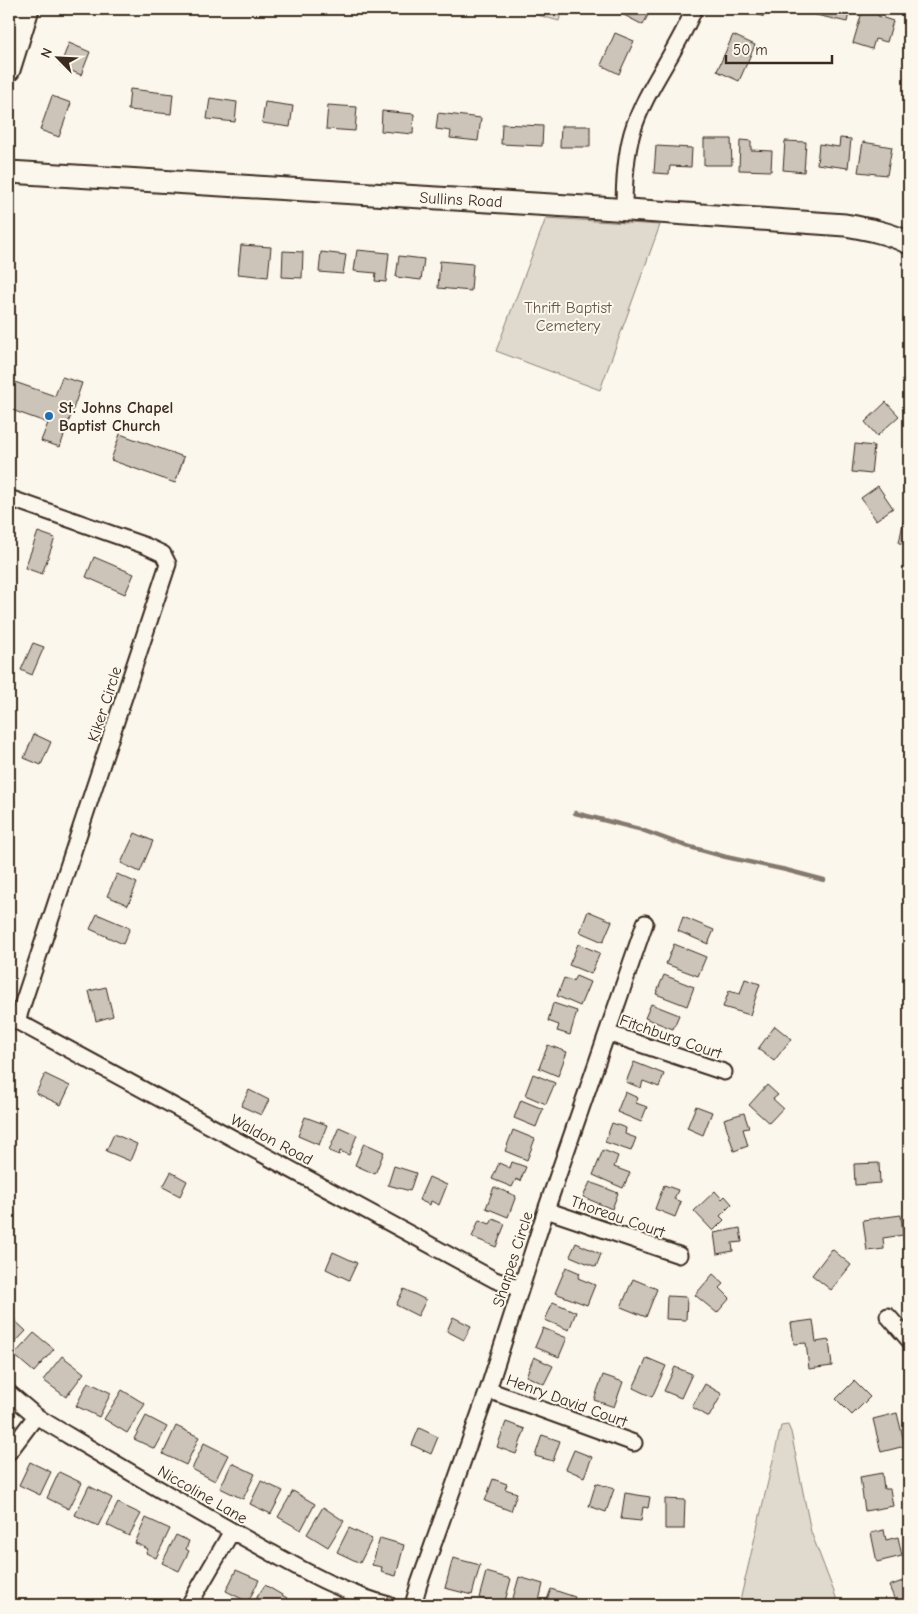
<svg xmlns="http://www.w3.org/2000/svg" width="918" height="1614" viewBox="0 0 918 1614" font-family="'Comic Neue',sans-serif">
	<style>
		.green { fill: #dfd9ce; stroke: #8d8276 }
		.lines { fill: none; stroke-linecap: round; stroke-linejoin: round }
		.stream { stroke: #85796d; stroke-width: 4.5 }
		.building { fill: #ccc4b9; stroke: #3b2a1e }
		.street-casing { stroke: #3b2a1e; stroke-width: 19 }
		.secondary-casing { stroke: #3b2a1e; stroke-width: 25 }
		.street { stroke: #fbf7ec; stroke-width: 15 }
		.secondary { stroke: #fbf7ec; stroke-width: 21 }
		.poi-dot { fill: #1f6fb2; stroke: #fbf7ec; stroke-width: 2 }
		.labels { text-anchor: middle; stroke-width: 4; stroke-linejoin: round; paint-order: stroke }
		.street-label { font-size: 16px; fill: #3b2a1e; stroke: #fbf7ec }
		.park-label { font-size: 16px; fill: #64564a; stroke: #fbf7ec }
		.poi-label { font-size: 16px; font-weight: bold; fill: #3b2a1e; stroke: #fbf7ec; text-anchor: start }
	</style>
	<rect width="100%" height="100%" fill="#fbf7ec"/>
	<filter id="ink" filterUnits="userSpaceOnUse"><feTurbulence type="fractalNoise" baseFrequency=".02" numOctaves="2"/><feDisplacementMap in="SourceGraphic" scale="10" xChannelSelector="R" yChannelSelector="G"/><feConvolveMatrix kernelMatrix="1 2 1 2 8 2 1 2 1" color-interpolation-filters="sRGB"/></filter>
	<g filter="url(#ink)">
		<path class="green" d="M516 9H562L559 21Z
			M546 218 660 225 600 390 496 351Z
			M788 1425 791 1432 811 1532 839 1605H739L781 1426Z"/>
		<g class="lines">
			<path class="stream" d="M575 813 639 829 683 845 726 857 786 870 824 880"/>
		</g>
		<path class="building" d="M89 9H106L103 15Z
			M627 9H651L643 25 624 15Z
			M745 9H768L764 17Z
			M813 9H850L847 22 812 14Z
			M863 9 880 10 878 16 893 21 887 42 875 39 872 49 853 43Z
			M615 33 634 41 619 74 601 65Z
			M733 35 755 45 739 81 717 71Z
			M69 43 90 52 81 75 60 66Z
			M130 89 173 94 171 114 128 110Z
			M52 96 71 103 59 137 40 130Z
			M210 98 237 102 235 122 207 119Z
			M265 102 293 106 290 127 262 123Z
			M328 105 357 107 355 131 326 129Z
			M382 111 414 114 413 134 381 131Z
			M438 113 481 118 478 141 450 138 451 131 436 129Z
			M502 124 543 126 542 146 501 144Z
			M561 126H590V147H560Z
			M840 138 851 139 848 168 817 164 819 144 839 147Z
			M704 139H731L732 165H704Z
			M740 140 751 141V150L772 151 771 171 739 170Z
			M785 141 806 142 804 172 783 170Z
			M863 142 892 147 887 175 858 172Z
			M656 146 692 148 691 167 670 166 669 174 654 173Z
			M241 245 271 247 268 277 238 274Z
			M357 250 389 253 386 282 375 281 376 273 354 271Z
			M283 251 303 252 302 278 282 277Z
			M321 252 346 255 343 274 319 272Z
			M399 256 424 259 421 280 396 277Z
			M440 261 473 264 471 291 438 288Z
			M62 377 82 383 60 447 41 441 48 423 9 409V380L55 396Z
			M886 402 899 416 877 436 865 422Z
			M120 434 184 457 175 483 111 460Z
			M855 444 874 446 871 474 852 472Z
			M878 486 893 508 876 520 861 498Z
			M904 518 909 519V545L899 543Z
			M38 532 55 538 42 574 25 568Z
			M94 557 134 574 125 594 86 577Z
			M33 643 44 647 32 675 21 670Z
			M34 734 51 742 41 765 24 758Z
			M135 833 153 841 140 872 121 863Z
			M117 874 137 883 128 905 107 896Z
			M588 911 612 921 603 942 580 932Z
			M97 914 130 928 123 944 90 929Z
			M683 917 714 930 708 944 678 931Z
			M578 944 600 953 591 974 569 965Z
			M674 944 706 957 698 976 666 964Z
			M664 975 694 987 687 1006 656 994Z
			M576 976 590 982 580 1006 557 996 564 978 573 981Z
			M745 979 760 984 750 1015 723 1007 729 991 740 994Z
			M106 987 113 1016 96 1021 89 991Z
			M553 1003 577 1011 570 1035 557 1031 559 1025 548 1021Z
			M651 1004 679 1015 673 1029 645 1018Z
			M775 1026 791 1039 774 1061 758 1049Z
			M548 1045 567 1052 558 1076 539 1068Z
			M634 1062 664 1074 659 1087 643 1081 641 1088 626 1082Z
			M45 1074 70 1086 61 1105 36 1093Z
			M533 1074 555 1083 546 1104 525 1095Z
			M767 1085 778 1095 773 1099 783 1108 769 1123 749 1105Z
			M249 1090 269 1100 261 1115 241 1106Z
			M625 1092 638 1098 636 1103 647 1107 641 1122 617 1112Z
			M521 1100 543 1109 536 1127 514 1118Z
			M696 1106 712 1112 703 1135 687 1128Z
			M744 1113 749 1128 743 1129 748 1146 734 1151 724 1119Z
			M305 1117 327 1125 319 1145 298 1136Z
			M612 1123 626 1128 625 1134 636 1138 631 1151 605 1142Z
			M339 1127 357 1135 349 1155 340 1151 339 1155 329 1151Z
			M513 1130 535 1139 527 1160 505 1151Z
			M114 1134 137 1144 130 1161 106 1151Z
			M364 1143 384 1152 375 1174 355 1165Z
			M603 1150 618 1156 614 1167 630 1173 623 1188 593 1175Z
			M512 1162 526 1167 520 1181 516 1179 512 1187 492 1179 499 1163 510 1168Z
			M879 1163 880 1183 855 1185 854 1164Z
			M394 1166 416 1173 410 1191 388 1185Z
			M171 1172 187 1181 180 1196 163 1187Z
			M429 1177 447 1185 439 1205 431 1201 430 1205 419 1200Z
			M590 1182 618 1193 612 1209 583 1197Z
			M664 1185 678 1190 674 1199 681 1202 675 1217 655 1209Z
			M494 1187 516 1196 508 1217 486 1208Z
			M715 1191 722 1199 725 1196 732 1204 720 1216 724 1220 713 1231 694 1211Z
			M901 1215 903 1235 883 1238 884 1249 867 1251 863 1220Z
			M493 1219 505 1224 496 1247 472 1237 479 1220 490 1224Z
			M740 1228 742 1242 732 1243 733 1251 717 1254 714 1233Z
			M576 1243 601 1254 596 1267 570 1256Z
			M832 1249 851 1265 831 1290 812 1275Z
			M333 1252 357 1263 349 1280 326 1269Z
			M566 1267 580 1273 578 1278 595 1285 587 1305 555 1293Z
			M713 1274 724 1284 720 1288 730 1298 717 1313 695 1295Z
			M633 1279 657 1289 646 1317 621 1307Z
			M404 1289 426 1300 418 1316 396 1305Z
			M667 1296 687 1297 686 1320 666 1319Z
			M553 1302 576 1312 569 1330 545 1320Z
			M9 1315 26 1331 9 1349Z
			M453 1317 471 1326 464 1340 447 1331Z
			M813 1320 816 1342 829 1340 832 1366 809 1369 806 1343 794 1344 791 1323Z
			M543 1328 567 1338 559 1357 535 1347Z
			M34 1333 54 1349 34 1372 14 1355Z
			M62 1356 84 1373 66 1397 43 1380Z
			M534 1357 553 1366 544 1384 526 1376Z
			M647 1358 666 1366 652 1397 633 1388Z
			M675 1367 692 1374 681 1398 664 1391Z
			M603 1375 623 1382 614 1407 594 1400Z
			M854 1381 870 1397 852 1415 836 1399Z
			M88 1382 111 1393 99 1417 76 1406Z
			M705 1384 722 1394 709 1417 692 1407Z
			M122 1390 145 1404 127 1433 104 1419Z
			M897 1413 905 1446 881 1452 873 1419Z
			M146 1416 167 1427 155 1449 134 1439Z
			M506 1422 525 1429 516 1454 497 1447Z
			M176 1426 199 1437 186 1465 163 1454Z
			M419 1428 438 1437 431 1454 412 1445Z
			M542 1435 560 1441 553 1461 535 1456Z
			M204 1443 228 1455 215 1481 192 1469Z
			M574 1450 592 1457 584 1477 566 1469Z
			M30 1462 51 1472 40 1495 19 1485Z
			M232 1463 255 1474 243 1499 220 1488Z
			M59 1472 82 1483 69 1509 47 1498Z
			M882 1473 884 1489H890L893 1506 865 1511 860 1477Z
			M493 1479 507 1484 505 1489 517 1493 511 1511 485 1501Z
			M261 1481 283 1491 271 1514 250 1504Z
			M596 1483 614 1489 606 1512 589 1506Z
			M89 1486 112 1498 98 1526 75 1515Z
			M293 1491 315 1504 301 1530 278 1517Z
			M625 1493 650 1497 648 1508 643 1507 641 1521 621 1519Z
			M665 1499 685 1500 684 1529H665Z
			M118 1503 141 1514 129 1536 107 1525Z
			M323 1507 344 1521 328 1547 307 1534Z
			M146 1518 170 1529 156 1558 146 1553 148 1549 135 1543Z
			M349 1528 372 1539 360 1563 337 1552Z
			M884 1530 886 1540 898 1537 902 1556 877 1562 871 1533Z
			M176 1535 189 1541 186 1549 189 1551 179 1571 162 1563Z
			M380 1538 404 1545 396 1576 381 1572 382 1567 372 1565Z
			M453 1558 480 1565 472 1595 445 1588Z
			M236 1570 259 1580 248 1602 226 1591Z
			M486 1572 511 1579 504 1605 479 1598Z
			M519 1577 543 1584 538 1605H511Z
			M908 1579 909 1605H897L889 1586Z
			M265 1585 287 1598 283 1605H252Z
			M551 1589 575 1597 572 1605H545Z"/>
		<g class="lines">
			<g class="street-casing">
				<path id="street" d="M624 210C624 184 625 158 632 133 645 89 677 52 694 9
					M9 498 146 546 163 554 168 564 17 1021
					M9 1017 495 1280 520 1289
					M607 1033 724 1072
					M546 1210 679 1255
					M888 1316 909 1340
					M488 1390 634 1443
					M9 1393 36 1416 49 1424C118 1465 188 1507 259 1546 301 1569 342 1593 389 1605
					M9 1452 36 1416
					M189 1605 232 1531
					M413 1605 419 1584 488 1390 546 1210 645 923"/>
			</g>
			<g class="secondary-casing">
				<path id="secondary" d="M9 70 28 9
					M9 172 585 207 845 225C868 229 889 233 909 243"/>
			</g>
			<use href="#street" class="street"/>
			<use href="#secondary" class="secondary"/>
		</g>
	</g>
	<circle class="poi-dot" cx="49" cy="416" r="5"/>
	<g class="labels">
		<g class="street-label">
			<text transform="translate(461 199) rotate(3)" y="6">Sullins Road</text>
			<text transform="translate(104 704) rotate(-72)" y="6">Kiker Circle</text>
			<text transform="translate(671 1036) rotate(19)" y="6">Fitchburg Court</text>
			<text transform="translate(272 1139) rotate(28)" y="6">Waldon Road</text>
			<text transform="translate(618 1216) rotate(19)" y="6">Thoreau Court</text>
			<text transform="translate(512 1259) rotate(-72)" y="6">Sharpes Circle</text>
			<text transform="translate(567 1400) rotate(20)" y="6">Henry David Court</text>
			<text transform="translate(203 1494) rotate(30)" y="6">Niccoline Lane</text>
		</g>
		<g class="park-label">
			<text x="568" y="313">Thrift Baptist<tspan x="568" dy="18">Cemetery</tspan></text>
		</g>
		<g class="poi-label">
			<text x="59" y="413">St. Johns Chapel<tspan x="59" dy="18">Baptist Church</tspan></text>
		</g>
	</g>
	<rect width="918" height="1614" fill="none" stroke="#fbf7ec" stroke-width="30"/>
	<rect x="15" y="15" width="888" height="1584" fill="none" stroke="#3b2a1e" stroke-width="2" filter="url(#ink)"/>
	<g transform="translate(58 58) rotate(294)" stroke="#fbf7ec" stroke-width="4" paint-order="stroke">
	<path d="M0-4L9 19L0 12L-9 19Z" fill="#3b2a1e"/>
	<text y="-8" font-size="14" font-weight="bold" text-anchor="middle" fill="#3b2a1e">N</text>
	</g>
	<path d="M726 55v8h106v-8" fill="none" stroke="#3b2a1e" stroke-width="2.5"/>
	<text x="733" y="55" font-size="15" fill="#3b2a1e" stroke="#fbf7ec" stroke-width="4" paint-order="stroke">50 m</text>
</svg>
